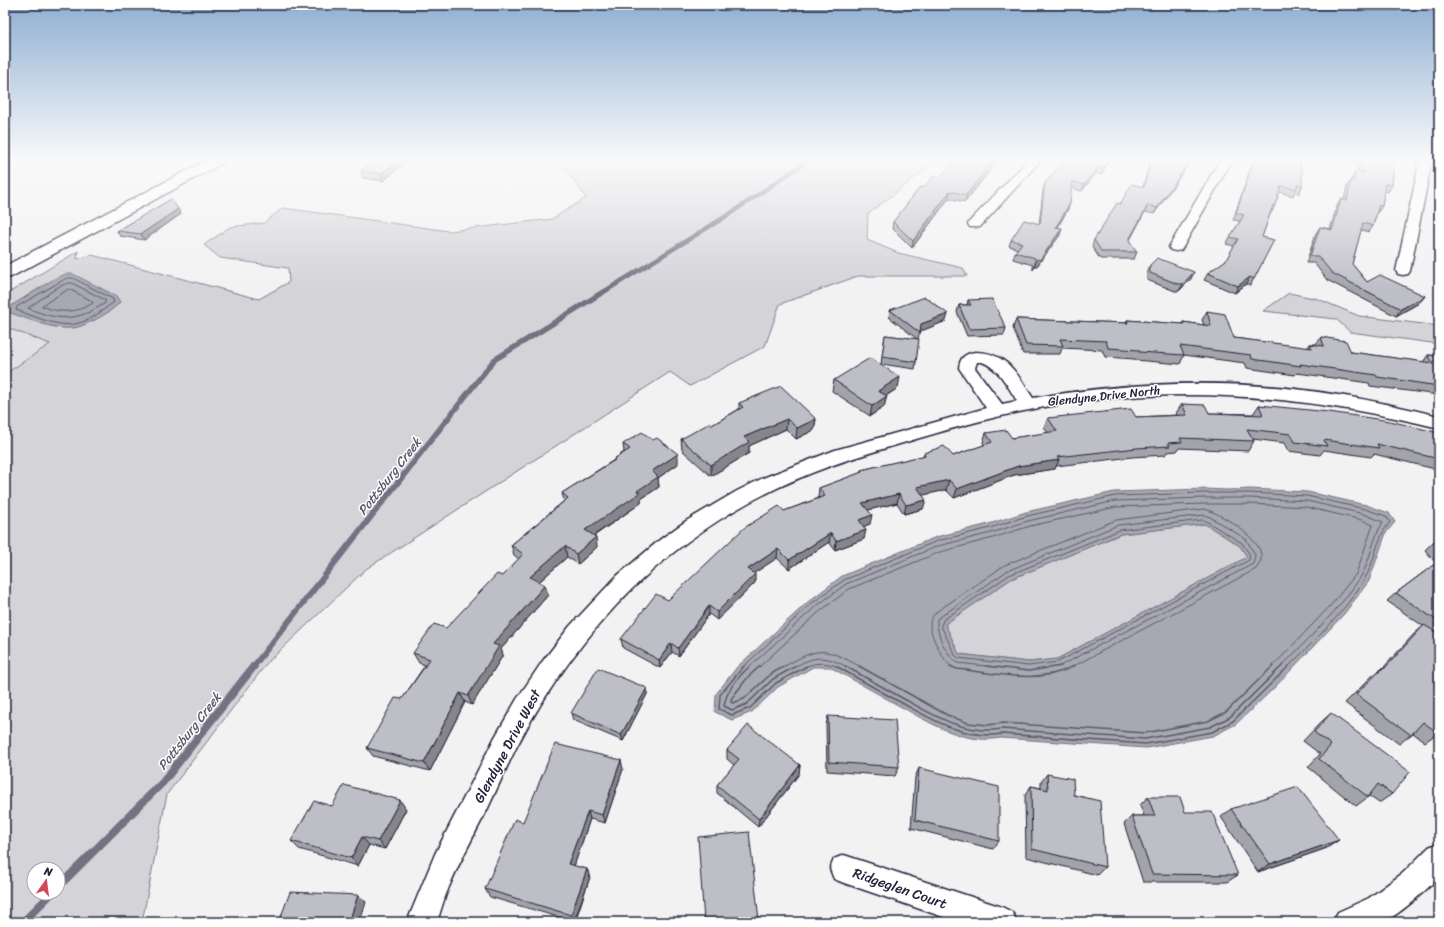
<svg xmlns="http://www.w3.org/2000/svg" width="1444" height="927" viewBox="0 0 1444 927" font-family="Sriracha,sans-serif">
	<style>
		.built { fill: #e2e2e6 }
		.green { fill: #d3d3d8; stroke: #7a7a8a; fill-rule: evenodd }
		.water { fill: #a8a8b2; stroke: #727282; fill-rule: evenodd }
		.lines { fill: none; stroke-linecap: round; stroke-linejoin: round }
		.shore-far1 { stroke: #58586b; stroke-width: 1 }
		.shore { stroke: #58586b; stroke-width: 1.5 }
		.stream-far3 { stroke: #727282; stroke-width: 4.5 }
		.stream-far2 { stroke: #727282; stroke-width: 5.5 }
		.stream-far1 { stroke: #727282; stroke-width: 6 }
		.stream { stroke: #727282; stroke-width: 8 }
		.minor-casing { stroke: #22223b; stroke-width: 3 }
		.secondary-casing { stroke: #22223b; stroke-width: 3 }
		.minor { fill: #fff; fill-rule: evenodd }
		.secondary { fill: #fff; fill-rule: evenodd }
		.wall { fill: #a3a3aa; stroke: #22223b }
		.shaded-wall { fill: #85858b; stroke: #22223b }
		.building { fill: #bebec6; stroke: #22223b }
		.labels { text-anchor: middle; stroke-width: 3; stroke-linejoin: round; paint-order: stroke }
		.street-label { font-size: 12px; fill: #22223b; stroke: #fff }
		.water-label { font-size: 13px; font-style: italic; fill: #58586b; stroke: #fff }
		.near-street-label { font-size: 14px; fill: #22223b; stroke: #fff }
	</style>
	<rect width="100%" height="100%" fill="#f2f2f3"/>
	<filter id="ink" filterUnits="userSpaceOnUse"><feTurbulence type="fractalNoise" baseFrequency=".025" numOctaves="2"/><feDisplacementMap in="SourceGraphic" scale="8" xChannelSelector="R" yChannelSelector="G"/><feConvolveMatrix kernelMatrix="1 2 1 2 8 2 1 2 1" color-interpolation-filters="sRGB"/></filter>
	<g filter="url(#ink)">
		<path class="built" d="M5 327 51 343 5 374Z"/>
		<path class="green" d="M560 160H938L868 214 867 240 898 253 963 268 967 276H858L780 304 765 346 690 386 670 372 366 569 267 663 167 794 142 922H5V374L50 344 5 327V295L78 251 77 259 92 255 259 299 289 282 288 268 220 258 204 245 230 227 264 223 283 208 449 231 552 219 586 198ZM34 869H58V893H34Z
			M1289 293 1318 299 1359 316 1439 326V344L1350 332 1336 319 1263 311Z
			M1205 524 1240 546 1247 557 1057 659 1029 662 959 654 945 624 1011 579 1121 534Z"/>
		<path class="water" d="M66 274H73L116 296 120 302C113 310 104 315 95 320 87 323 80 328 71 328 53 330 26 318 8 312L6 309 54 279Z
			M1205 489 1228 490 1250 489 1308 492 1366 505 1389 513 1395 522 1386 533 1369 581 1344 614 1273 689 1236 724 1213 736 1146 748 1001 738C963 745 929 722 896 704 874 692 852 679 830 667H813L778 687 752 712 732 720 715 712 716 694 737 667 809 601 842 576 936 537 989 524 1026 512 1114 492ZM1205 524 1240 546 1247 557 1057 659 1029 662 959 654 945 624 1011 579 1121 534Z"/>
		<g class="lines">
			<path class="shore-far1" d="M67 278H73L113 299 114 302C104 309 92 320 79 323 59 329 35 316 16 310L17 307Z
				M68 283H72L105 300V303C77 322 58 321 28 308L58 287Z
				M69 289 92 301 93 303C76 313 61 314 42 306Z
				M1204 520 1242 543 1250 555 1249 560 1058 662 1029 666 958 658 955 655 941 626 943 620 1009 575 1120 530Z
				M743 667 811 604 844 580 937 541 990 528 1027 516 1115 496 1205 493H1250L1307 496 1365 509 1386 516 1390 522C1375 540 1376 561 1364 580 1344 613 1315 640 1288 667
				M749 667 814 608 846 584 938 546 991 533 1028 521 1115 501 1205 498H1249L1307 501 1364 514 1383 522C1372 539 1370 563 1360 578 1338 611 1308 639 1281 667
				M759 667 818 613 849 589 940 552 993 538 1030 526 1116 507 1204 504H1249L1306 507 1362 520 1373 525 1356 574 1332 604 1272 667
				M783 667C820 646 824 647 861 667
				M794 667C816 655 825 655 847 667
				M805 667C815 662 828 662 838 667
				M952 667C943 661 930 635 930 624 930 619 933 616 936 612L1005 565 1116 520 1204 509C1219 512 1260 538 1261 555 1262 560 1259 564 1256 569L1072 667
				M995 667 958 663C946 655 936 634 937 619L1007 571 1118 525 1204 515 1210 517 1246 539 1255 555 1253 564 1058 667"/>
			<path class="shore" d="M744 666 720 695 719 709 732 715 750 708 776 683 807 666
				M750 666C739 676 726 691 724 706L732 710 747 704 773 679 796 666
				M760 666 748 677 731 699V702L733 703 744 699 771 674 785 666
				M836 666C857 678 878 690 900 702 932 719 964 740 1002 734L1146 744 1212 732 1233 721 1289 666
				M845 666C865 677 884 688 904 699 935 716 965 735 1002 729L1145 739 1210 727 1230 717 1282 666
				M859 666 947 715 968 723 988 725 1003 723 1145 733 1208 721 1226 712 1273 666
				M950 666 957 669C995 673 1039 685 1074 666
				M986 666 1029 671 1061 666"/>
			<path class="stream-far3" d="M602 293 728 215 809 160"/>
			<path class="stream-far2" d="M416 459 494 360 603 292"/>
			<path class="stream-far1" d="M253 667 417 458"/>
			<path class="stream" d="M58 887 163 782 254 666
				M23 922 52 893"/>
			<g class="minor-casing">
				<path id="minor" d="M1028 160H1041L980 227H970L968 224 970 221Z
					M1220 160H1232L1183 247 1181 250 1176 251 1171 250 1169 247Z
					M1416 160H1428L1430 169 1410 271 1408 274 1403 275 1398 274 1396 271 1418 169Z
					M975 352C1007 352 1017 374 1033 398 1134 381 1237 378 1338 395 1372 400 1405 408 1439 416V428C1299 394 1166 383 1024 411 983 419 943 431 903 443 869 453 835 463 802 477 739 503 680 542 631 590 586 635 547 689 517 746 507 766 498 787 488 808 475 834 460 860 449 887 444 898 441 910 437 922H407L435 854 495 737 517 699 542 662 570 626 617 576 662 538 686 521 737 491 763 478 835 450 986 408 959 368C960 357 965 354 975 352ZM982 362C999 368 1008 387 1017 401L1002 404 975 368 977 362Z
					M1439 843V877C1428 888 1395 920 1380 922 1365 924 1348 922 1333 922L1338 912 1369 898 1403 873 1429 847Z
					M844 855 1002 907 1012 912 1017 922H958L844 883 834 879 830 869 834 859Z"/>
			</g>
			<g class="secondary-casing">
				<path id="secondary" d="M207 160H225L223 163 11 277 5 278V266Z"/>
			</g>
			<use href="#minor" class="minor"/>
			<use href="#secondary" class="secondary"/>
		</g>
		<path class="wall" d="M374 160H403L404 164 383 181 363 178 361 171Z
			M998 160 965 202 949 198 912 248 892 228 893 222 923 188Z
			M1109 160 1101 175 1096 173 1082 191 1071 188 1070 203 1068 209 1058 227 1060 235 1037 266H1035L1033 270V265L1013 259 1015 252 1018 249 1009 246 1011 240 1039 224 1043 190 1045 183 1066 163Z
			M1150 160H1188L1187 165 1184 171 1154 214 1145 212 1129 241 1137 252 1134 259H1100L1092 247 1094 240 1120 204 1143 187Z
			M1253 160H1300L1302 187 1299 194 1295 191 1293 196 1279 192 1275 205 1272 212H1271L1262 237 1274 240 1250 286 1246 284 1235 293 1204 280 1208 273 1226 260 1234 246 1226 244 1240 221 1233 220Z
			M1356 160H1396L1395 162H1394L1392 185 1388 192 1384 191 1382 206 1378 212H1377L1373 226 1369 232 1361 230 1352 264 1367 282 1425 296 1419 303 1396 316 1327 280 1314 263H1306L1316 233 1320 227 1330 229 1337 206 1341 199 1344 200 1347 186 1351 180 1352 177 1356 171H1358Z
			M181 214 144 240 120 236 117 231Z
			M1150 265 1191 279 1179 291H1175L1147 280V272Z
			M968 300 1006 328 1004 335 967 336 957 312 959 305H967Z
			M890 310 946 321 920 331 918 339 916 362 915 369 881 364 885 335 917 339 889 317Z
			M1207 311 1234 338 1307 348 1310 344H1316L1321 337 1351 352 1423 362 1428 355 1439 356V395L1370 386 1369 383 1297 373 1295 375 1247 368 1245 363 1184 355 1180 364 1135 360V359L1105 357 1102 350 1062 348 1060 354H1023L1013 328 1016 319 1126 323 1127 320 1182 324 1183 322 1204 325 1202 320Z
			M834 380 898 388 886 396 884 407 870 416 832 391Z
			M739 403 816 419 814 430 796 439 786 429 749 446V453L711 476 682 450 681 439 712 425 739 409Z
			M1182 404 1209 413 1253 414 1259 405 1439 433V470L1374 454 1371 457 1324 450 1320 455 1288 451 1284 443 1253 439 1254 441 1248 451 1179 448 1177 451 1167 452 1165 455 1132 457 1056 466 1055 469 1014 475 954 498 946 490 922 495 923 509 904 514 897 503 868 510 870 524 864 526V539L835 550 829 542 789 569 777 558 754 573 755 583 717 620 709 614 679 656 672 652 660 668 623 648 621 639 668 600 784 511 819 498 818 497 819 488 860 473 861 470 923 456 924 453 953 456 984 445 983 442 986 433 1012 438 1048 433 1044 427 1048 418 1136 417 1177 415 1176 413Z
			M623 444 678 464 658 478 659 487 641 499V503L594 536 597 547 578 564 567 557 539 582 548 595 501 649 503 655 472 705 465 702 430 771 373 756 367 748 402 699 425 665 419 663 413 653 446 628 502 576 519 559 514 555 511 545 564 501 562 493 614 460V459L624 452Z
			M1434 541H1439V627L1434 631 1438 733 1425 742 1413 733 1399 744 1345 703 1372 676 1384 667 1413 635 1423 626 1387 601 1396 593 1436 563 1425 550Z
			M647 688V694L623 741 573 720 571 713Z
			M1331 713 1392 794 1379 803 1369 796 1368 797 1356 806 1308 767 1320 754 1303 741 1320 723Z
			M828 716 899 767 895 776 827 771 826 725Z
			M727 750 800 765 799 774 758 827 717 793V785L734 765 727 759Z
			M919 768 999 841 993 849 911 828 915 777Z
			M623 769 605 823 590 819 574 866 587 869 590 877 575 922 490 897 485 889 523 822Z
			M1047 774 1074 795 1105 867 1097 875 1026 857 1025 795 1031 786 1041 788V782Z
			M1148 797 1185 812 1238 875 1227 882H1143L1124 824 1132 816H1144L1140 805Z
			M332 806 406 809 385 849 369 845 358 866 299 849 291 841Z
			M1231 809 1327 848 1258 872 1221 817Z
			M759 920V922H704Z"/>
		<path class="shaded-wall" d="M398 160H403L404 164 383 181 381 174Z
			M994 160H998L965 202 966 195Z
			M1108 160H1109L1101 175 1103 168Z
			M1187 165 1184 171 1154 214 1157 208Z
			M1098 167 1096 173 1082 191 1084 185Z
			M950 191 949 198 912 248 913 241Z
			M1070 203 1068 209 1054 234 1056 227Z
			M1148 205 1145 212 1126 247 1129 240Z
			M178 209 181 214 144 240 141 234Z
			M1062 228 1060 235 1037 266 1040 260Z
			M1037 259 1035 266 1033 270 1035 263Z
			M1194 272 1191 279 1179 291 1183 284Z
			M1250 277 1246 284 1235 293 1238 286Z
			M1425 296 1419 303 1396 316 1401 309Z
			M948 314 946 321 919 332 921 324Z
			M900 377 898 388 876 402 878 391Z
			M887 396 884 407 870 416 872 406Z
			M787 419 786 429 749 446V453L711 476V465L744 437Z
			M816 419 814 430 796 439 797 428Z
			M678 454V464L658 478 659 487 641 499V503L587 540 585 530 637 491 652 471Z
			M1059 460 1055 469 1014 475 954 498 957 489 1018 466Z
			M949 480 946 490 915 497 917 487Z
			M899 494 897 503 860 512 862 503Z
			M926 500 923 509 904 514 906 505Z
			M872 515 870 524 857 529 859 520Z
			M866 530 864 539 835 550 836 541Z
			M831 533 829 542 789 569V560Z
			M596 537 597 547 578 564 576 554Z
			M565 546 567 557 533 587 530 577Z
			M778 549 777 558 747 578 748 569Z
			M755 574V583L717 620V612Z
			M545 585 548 595 501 649 503 655 472 705 468 696 493 644Z
			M709 606V614L679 656 678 648Z
			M671 643 672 652 660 668 659 660Z
			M647 688V694L623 741 621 735Z
			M460 693 465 702 430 771 424 763Z
			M621 760 623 769 605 823 602 815Z
			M800 765 799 774 758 827 759 819Z
			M400 800 406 809 385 849 378 841Z
			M588 811 590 819 572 872 568 864Z
			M362 837 369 845 358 866 351 858Z
			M1339 840 1327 848 1258 872 1270 864Z
			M587 869 590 877 574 922 571 915Z
			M358 895 366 902 360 922H349Z"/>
		<path class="building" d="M374 160H398L381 174 361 171Z
			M956 160H994L966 195 950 191 913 241 893 222 920 187 923 188 935 175 941 176Z
			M1067 160H1108L1103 168 1098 167 1084 185 1072 181 1070 203 1056 227 1062 228 1040 260 1037 259 1035 263V258L1015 252 1022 243 1011 240 1024 220 1040 224 1045 183 1063 162 1066 163Z
			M1151 160H1188L1187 165 1157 208 1148 205 1129 240 1137 252H1102L1094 240 1117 203 1120 204 1132 184 1144 187Z
			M1254 160H1300V167L1302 168V187L1298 183 1296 189 1281 186 1275 205H1273L1262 237 1274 240 1254 279 1250 277 1238 286 1208 273 1226 260 1238 239 1230 237 1244 215 1236 213Z
			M1361 160H1394V161L1392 185 1385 184 1382 206 1379 205 1373 226 1363 223 1352 264 1367 282 1380 275 1425 296 1401 309 1332 273 1318 256H1310L1320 227 1332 230 1341 199 1347 201 1351 180H1354L1356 171 1364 173Z
			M171 199 178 209 141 234 117 231Z
			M1157 258 1194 272 1183 284H1178L1150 273V265Z
			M925 297 948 314 921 324 920 333 890 310Z
			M992 299 1006 328 969 329 959 305H971L968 300Z
			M1207 311 1225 314 1234 338 1312 348 1310 344 1324 346 1321 337 1346 341 1351 352 1433 363 1428 355 1439 356V386L1377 377 1376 375 1300 364 1301 366 1252 359 1251 355 1180 346 1184 355 1139 352V350L1108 348 1106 341 1060 339 1063 346 1026 345 1016 319 1128 323 1127 320 1184 324 1183 322 1211 326Z
			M885 335 919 339 916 362 882 357Z
			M870 358 900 377 878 391 887 396 872 406 834 380Z
			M781 386 816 419 797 428 787 419 744 437 749 442 711 465 681 439 710 423 712 425 743 407 739 403Z
			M1182 404 1205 405 1209 413 1263 415 1259 405 1329 412 1390 421 1439 433V459L1377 444 1379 448 1324 440 1327 446 1295 442 1291 434 1247 429 1254 441 1180 438 1182 442 1168 443 1170 446 1137 448 1057 457 1059 460 1018 466 957 489 949 480 917 487 926 500 906 505 899 494 862 503 872 515 859 520 866 530 836 541 831 533 789 560 778 549 748 569 755 574 717 612 709 606 678 648 671 643 659 660 621 639 656 594 668 600 744 528 779 506 784 511 825 496 819 488 862 472 861 470 926 455 924 453 944 446 953 456 992 442 986 433 1006 430 1012 438 1057 431 1048 418 1131 409 1136 417 1187 415Z
			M642 432 653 440 657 438 678 454 652 471 658 477 637 491 640 493 585 530 596 537 576 554 565 546 530 577 545 585 493 644 499 646 468 696 460 693 424 763 367 748 395 698 402 699 430 659 413 653 434 624 446 628 497 574 502 576 523 554 511 545 568 498 562 493 615 460 614 459 630 449 623 444Z
			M1434 541H1439V547Z
			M1439 561V622L1396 593Z
			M1424 625 1439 634V731L1438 733 1423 722 1411 735 1356 694 1384 667 1385 668Z
			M598 668 647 688 621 735 571 713Z
			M1331 713 1410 772 1392 794 1378 784 1368 797 1319 759 1331 745 1314 732Z
			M828 716 895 720 899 767 829 762Z
			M748 725 800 765 759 819 717 785 739 759 727 750Z
			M555 744 621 760 602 815 588 811 568 864 587 869 571 915 485 889 515 819 523 822Z
			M919 768 999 787V841L915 820Z
			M1047 774 1073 779 1074 795 1100 801 1105 867 1032 849 1031 786 1048 790Z
			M344 785 400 800 378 841 362 837 351 858 291 841 314 801 332 806Z
			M1298 787 1339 840 1270 864 1231 809Z
			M1148 797H1180L1185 812H1212L1238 875 1152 874 1132 816H1155Z
			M749 832 759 920 736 922H704L698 837Z
			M290 892 358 895 349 922H279Z"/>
	</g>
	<linearGradient id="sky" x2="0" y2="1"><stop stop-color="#8eafd2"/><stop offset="0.55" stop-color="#f9f9fa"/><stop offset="1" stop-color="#f9f9fa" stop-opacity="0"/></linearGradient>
	<rect width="1444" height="290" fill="url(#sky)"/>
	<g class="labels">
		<g class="street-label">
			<text transform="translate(1104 396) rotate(-6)" y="4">Glendyne Drive North</text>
		</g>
		<g class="water-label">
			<text transform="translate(389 476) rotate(-52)" y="5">Pottsburg Creek</text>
			<text transform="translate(189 731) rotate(-52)" y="5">Pottsburg Creek</text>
		</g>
		<g class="near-street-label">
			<text transform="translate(507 746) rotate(-62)" y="5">Glendyne Drive West</text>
			<text transform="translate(900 888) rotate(19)" y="5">Ridgeglen Court</text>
		</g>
	</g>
	<rect width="1444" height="927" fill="none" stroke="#fff" stroke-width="20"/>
	<rect x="10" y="10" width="1424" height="907" fill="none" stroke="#22223b" stroke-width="1.5" filter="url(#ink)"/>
	<g transform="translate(46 881) rotate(14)"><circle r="19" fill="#ffffff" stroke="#a7a7b1"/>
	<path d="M0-3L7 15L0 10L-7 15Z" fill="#d1495b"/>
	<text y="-6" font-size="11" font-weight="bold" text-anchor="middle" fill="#22223b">N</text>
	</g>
</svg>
